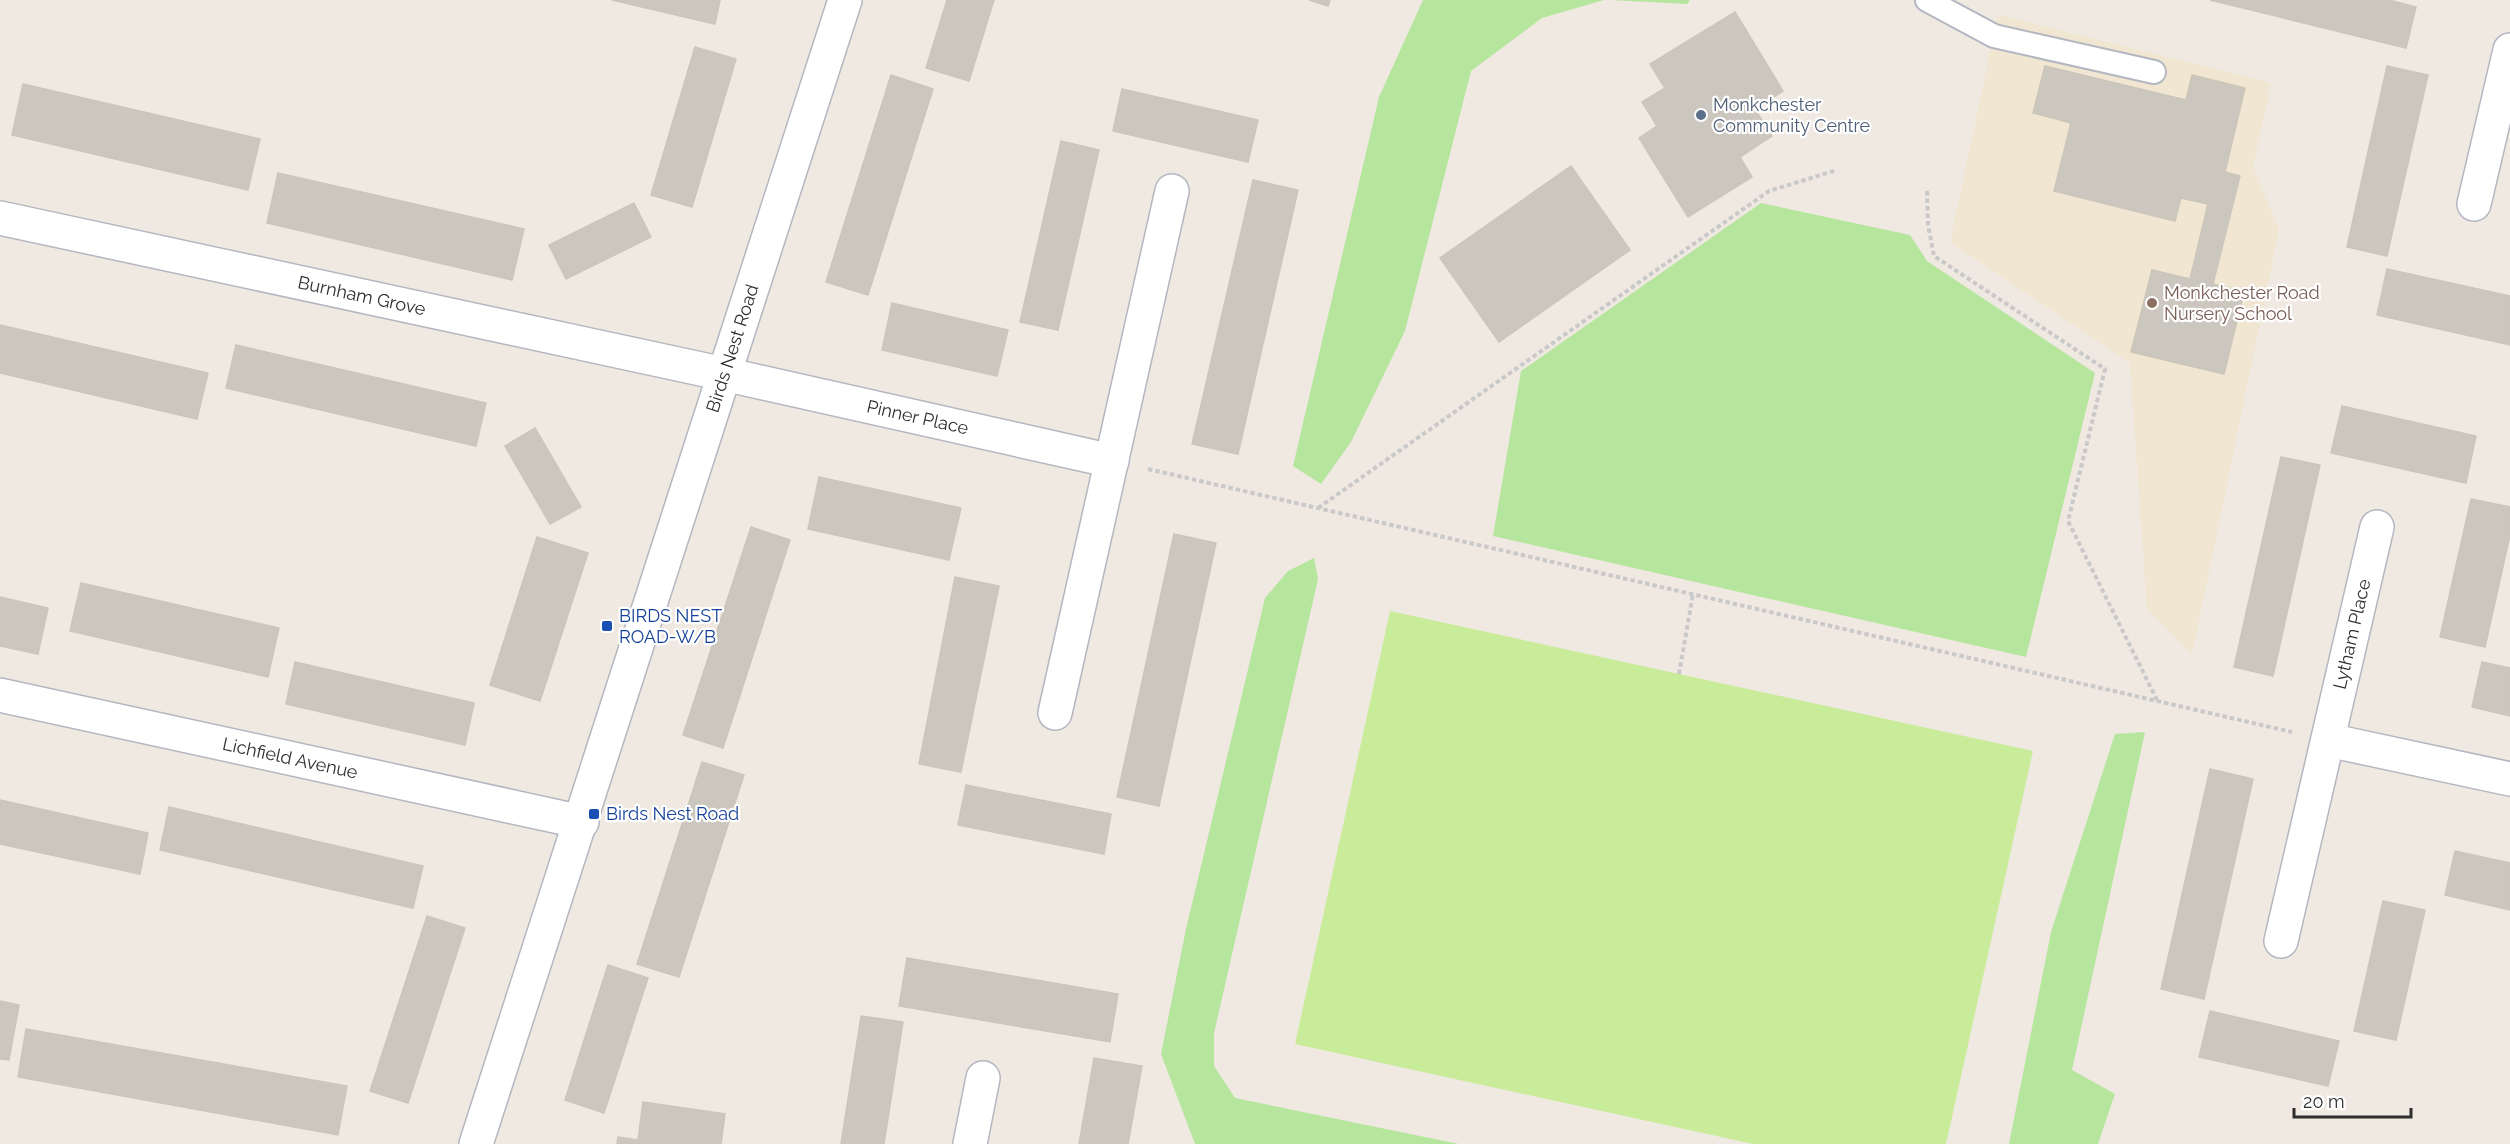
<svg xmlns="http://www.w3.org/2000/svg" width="2510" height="1144" viewBox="0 0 2510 1144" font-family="Raleway,sans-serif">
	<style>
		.education { fill: #f0e6d1 }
		.green { fill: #b6e59e }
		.pitch { fill: #c9ec9a }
		.building { fill: #cbc7bf; stroke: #cbc5ba; stroke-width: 1.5 }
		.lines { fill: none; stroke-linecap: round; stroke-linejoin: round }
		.service-casing { stroke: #b4b7c1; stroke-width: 26 }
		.minor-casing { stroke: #b4b7c1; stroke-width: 36 }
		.path { stroke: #c9c9c9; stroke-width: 4; stroke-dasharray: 4.5 3; stroke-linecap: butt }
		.service { stroke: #fff; stroke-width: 22 }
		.minor { stroke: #fff; stroke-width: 33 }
		.service-dot { fill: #5c6f8a; stroke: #fff; stroke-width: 2 }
		.education-dot { fill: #8d6e63; stroke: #fff; stroke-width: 2 }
		.transit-dot { fill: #1a4fb4; stroke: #fff; stroke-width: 2 }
		.labels { text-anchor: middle; stroke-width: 4.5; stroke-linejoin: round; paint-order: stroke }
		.service-label { font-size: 18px; fill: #4e5e75; stroke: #fff; text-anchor: start }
		.education-label { font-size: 18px; fill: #785e54; stroke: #fff; text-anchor: start }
		.street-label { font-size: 18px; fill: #2e2e2e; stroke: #fff }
		.transit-label { font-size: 18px; fill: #164399; stroke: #fff; text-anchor: start }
	</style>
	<rect width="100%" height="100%" fill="#efe9e1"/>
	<path class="education" d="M1998 15 2271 83 2253 167 2279 230 2192 655 2147 608 2130 363 1950 242Z"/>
	<path class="green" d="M1423 0H1604L1542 18 1471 71 1405 331 1351 442 1321 484 1293 466 1379 97Z
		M1611 0H1690L1687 4Z
		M1761 203 1910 235 1927 261 2095 373 2026 657 1493 536 1521 371Z
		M1314 558 1318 579 1214 1033V1066L1235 1098 1459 1144H1195L1161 1054 1186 929 1265 598 1288 571Z
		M2145 732 2072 1070 2115 1094 2098 1144H2009L2051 932 2115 734Z"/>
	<path class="pitch" d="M1390 611 2033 751 1946 1144H1753L1295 1044Z"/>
	<path class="building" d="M612 0H720L715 24Z
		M947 0H994L969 81 926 68Z
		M1309 0H1330L1328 6Z
		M2210 0H2389L2416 7 2406 48Z
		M1735 12 1783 91 1755 109 1772 136 1740 157 1752 177 1688 217 1639 138 1657 126 1642 102 1665 88 1650 64Z
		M695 47 736 59 692 207 651 195Z
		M2045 66 2186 100 2192 75 2245 88 2225 172 2240 176 2213 284 2244 292 2224 374 2131 352 2152 270 2190 279 2208 204 2181 198 2175 221 2054 191 2071 123 2033 113Z
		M2387 66 2428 75 2387 256 2347 247Z
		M891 75 933 89 868 295 826 282Z
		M23 84 260 139 248 190 12 135Z
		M1122 89 1258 120 1248 162 1113 131Z
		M1061 141 1099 150 1058 330 1020 322Z
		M1571 166 1630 250 1499 342 1440 258Z
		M278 173 524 229 512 280 267 223Z
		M1253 180 1298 190 1238 454 1192 444Z
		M634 203 651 237 566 279 549 245Z
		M2387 269 2510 296V345L2377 315Z
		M892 303 1008 330 997 376 882 350Z
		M0 325 208 373 197 419 0 373Z
		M236 345 486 403 476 446 226 388Z
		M2342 406 2476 436 2466 483 2331 453Z
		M535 428 581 507 550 524 505 446Z
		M2281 457 2320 465 2273 676 2234 667Z
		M819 477 961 508 949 560 808 529Z
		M2471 499 2510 507V535L2485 647 2440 637Z
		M751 527 790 540 723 748 683 735Z
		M1174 534 1216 543 1159 806 1117 797Z
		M537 537 588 553 540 701 490 685Z
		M955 577 999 586 961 772 919 764Z
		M81 583 279 628 268 677 70 631Z
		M0 597 48 608 38 654 0 646Z
		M295 662 474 703 465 745 286 704Z
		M2482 662 2510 668V716L2472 707Z
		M702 762 744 775 679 977 637 964Z
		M2210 769 2253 779 2204 999 2161 989Z
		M966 785 1111 814 1104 854 958 825Z
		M0 800 148 833 140 874 0 844Z
		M169 807 423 866 413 908 160 850Z
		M2455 851 2510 863V910L2445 895Z
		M2383 901 2425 910 2396 1040 2354 1031Z
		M427 916 465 928 408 1103 370 1091Z
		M907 958 1118 994 1110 1042 899 1006Z
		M608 965 648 978 604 1113 565 1100Z
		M0 1001 19 1005 9 1060 0 1059Z
		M2210 1011 2339 1041 2328 1086 2199 1057Z
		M861 1016 903 1022 884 1144H841Z
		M26 1029 347 1086 338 1135 18 1077Z
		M1094 1058 1142 1066 1128 1144H1079Z
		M643 1102 725 1114 721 1144H617L618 1137 638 1140Z"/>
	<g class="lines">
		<g class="service-casing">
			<path id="service" d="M1927 0 1994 36 2154 72"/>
		</g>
		<g class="minor-casing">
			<g id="minor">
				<path d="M2474 204 2510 50"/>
				<path id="s1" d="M0 218 724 374 1112 461"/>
				<path id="s2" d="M0 695 582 822"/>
				<path d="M1055 713 1172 191"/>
				<path d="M2328 740 2510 779"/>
				<path id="s3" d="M2281 941 2377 527"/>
				<path id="s4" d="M476 1144 845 0"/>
				<path d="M970 1144 983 1078"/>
			</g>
		</g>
		<path class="path" d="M1927 191 1928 225 1934 256 2105 369 2068 521 2157 700
			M1148 469 2292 732
			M1318 508 1769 191 1837 170
			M1679 674 1693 594"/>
		<use href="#service" class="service"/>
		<use href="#minor" class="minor"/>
	</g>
	<circle class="service-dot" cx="1701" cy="115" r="6"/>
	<circle class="education-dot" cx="2152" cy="303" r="6"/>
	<g class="transit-dot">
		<rect x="601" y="620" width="12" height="12" rx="3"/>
		<rect x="588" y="808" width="12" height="12" rx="3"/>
	</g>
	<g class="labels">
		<g class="service-label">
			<text x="1713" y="111">Monkchester<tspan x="1713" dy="21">Community Centre</tspan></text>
		</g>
		<g class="education-label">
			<text x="2164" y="299">Monkchester Road<tspan x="2164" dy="21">Nursery School</tspan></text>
		</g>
		<g class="street-label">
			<text dy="6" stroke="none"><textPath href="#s1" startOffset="370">Burnham Grove</textPath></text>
			<text dy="6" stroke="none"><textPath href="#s4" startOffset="836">Birds Nest Road</textPath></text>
			<text dy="6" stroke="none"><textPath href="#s1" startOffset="939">Pinner Place</textPath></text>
			<text dy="6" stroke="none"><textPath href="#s3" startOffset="315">Lytham Place</textPath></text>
			<text dy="6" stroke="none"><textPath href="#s2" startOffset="297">Lichfield Avenue</textPath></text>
		</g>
		<g class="transit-label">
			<text x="619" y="622">BIRDS NEST<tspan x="619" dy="21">ROAD-W/B</tspan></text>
			<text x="606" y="820">Birds Nest Road</text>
		</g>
	</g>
	<path d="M2294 1108v9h117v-9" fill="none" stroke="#2e2e2e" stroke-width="3"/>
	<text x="2303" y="1108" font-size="18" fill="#2e2e2e" stroke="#ffffff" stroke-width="4.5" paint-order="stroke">20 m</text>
</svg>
